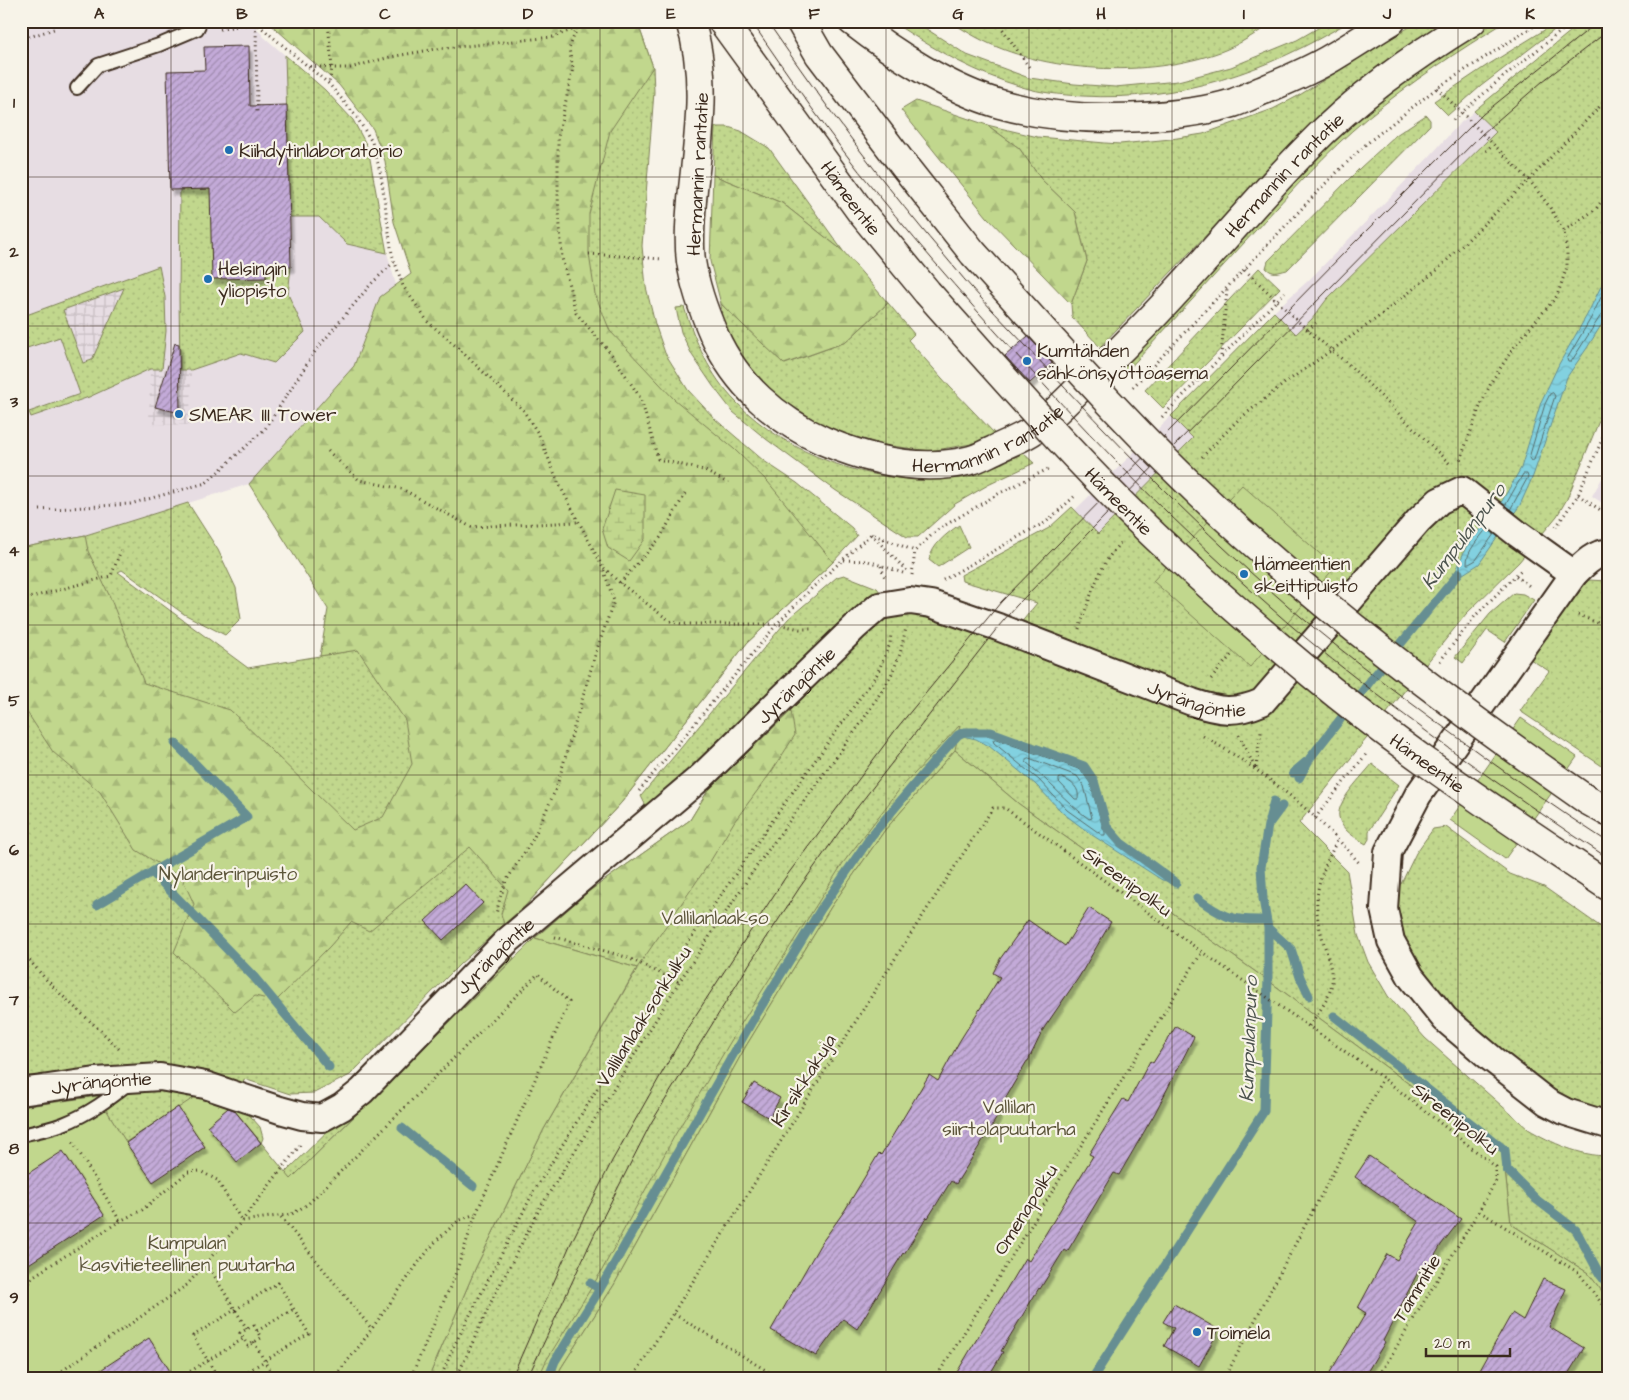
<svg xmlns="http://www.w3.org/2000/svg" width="1629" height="1400" viewBox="0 0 1629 1400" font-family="'Architects Daughter',sans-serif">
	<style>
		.built { fill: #e7dde3 }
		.industrial { fill: url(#industrial-grid) }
		.grass { fill: url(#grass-dots); stroke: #7e8056; fill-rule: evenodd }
		.forest { fill: url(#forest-firs); stroke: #7e8056 }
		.wetland { fill: url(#wetland-marsh); stroke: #7e8056 }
		.garden { fill: #c1d78d; stroke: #7e8056 }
		.water { fill: url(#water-waves); stroke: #668e92 }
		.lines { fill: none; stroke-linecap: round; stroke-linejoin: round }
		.shore { stroke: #576d6c; stroke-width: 1 }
		.stream { stroke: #668e92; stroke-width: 9 }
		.building { fill: url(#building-hatch); stroke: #3b2a1e; filter: url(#shadow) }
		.lane-casing { stroke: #3b2a1e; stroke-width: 16 }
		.street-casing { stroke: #3b2a1e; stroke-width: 30 }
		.primary-casing { stroke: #3b2a1e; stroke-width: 31 }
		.path { stroke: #3b2a1e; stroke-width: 3; stroke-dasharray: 1 4; stroke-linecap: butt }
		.lane { stroke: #f7f3e8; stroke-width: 12 }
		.street { stroke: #f7f3e8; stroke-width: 26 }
		.primary { stroke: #f7f3e8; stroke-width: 28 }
		.tram { stroke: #3b2a1e; stroke-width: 1 }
		.primary-bridge-casing { stroke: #3b2a1e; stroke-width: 31; stroke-linecap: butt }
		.primary-bridge { stroke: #f7f3e8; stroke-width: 28 }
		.grid { fill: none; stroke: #3b2a1e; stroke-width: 1; stroke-opacity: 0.55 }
		.poi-dot { fill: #1f6fb2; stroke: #f7f3e8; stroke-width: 2 }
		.labels { text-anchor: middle; stroke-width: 4.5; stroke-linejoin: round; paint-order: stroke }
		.poi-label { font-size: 19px; fill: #3b2a1e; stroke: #f7f3e8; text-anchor: start }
		.street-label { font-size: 19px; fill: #3b2a1e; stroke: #f7f3e8 }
		.park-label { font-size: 19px; fill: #5c553a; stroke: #f7f3e8 }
		.water-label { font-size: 20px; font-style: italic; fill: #4d544e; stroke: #f7f3e8 }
		.neatline { fill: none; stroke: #3b2a1e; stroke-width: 2 }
		.grid-label { font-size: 16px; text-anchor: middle; font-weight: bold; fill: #3b2a1e }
	</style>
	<defs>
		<pattern id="industrial-grid" width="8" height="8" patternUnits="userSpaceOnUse" patternTransform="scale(1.25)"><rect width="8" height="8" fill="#e7dde3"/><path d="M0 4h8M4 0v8" fill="none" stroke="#c7bec2"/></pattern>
		<pattern id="grass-dots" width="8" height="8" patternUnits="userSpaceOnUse" patternTransform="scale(1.25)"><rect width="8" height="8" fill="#c1d78d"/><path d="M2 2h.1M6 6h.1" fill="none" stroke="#a7b979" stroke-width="1.8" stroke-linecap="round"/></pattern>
		<pattern id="forest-firs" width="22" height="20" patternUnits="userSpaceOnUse" patternTransform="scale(1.25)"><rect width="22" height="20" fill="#c1d78d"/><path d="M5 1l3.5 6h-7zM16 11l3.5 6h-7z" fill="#a7b979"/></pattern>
		<pattern id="wetland-marsh" width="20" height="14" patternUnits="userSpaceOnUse" patternTransform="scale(1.25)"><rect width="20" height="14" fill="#c1d78d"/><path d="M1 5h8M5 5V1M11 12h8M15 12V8" fill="none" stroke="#a7b979"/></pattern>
		<pattern id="water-waves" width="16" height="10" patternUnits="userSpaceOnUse" patternTransform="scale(1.25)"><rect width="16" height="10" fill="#82d1e0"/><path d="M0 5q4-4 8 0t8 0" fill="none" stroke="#71b4c0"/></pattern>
		<pattern id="building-hatch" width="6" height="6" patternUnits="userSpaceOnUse" patternTransform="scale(1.25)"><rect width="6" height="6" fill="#c3aad8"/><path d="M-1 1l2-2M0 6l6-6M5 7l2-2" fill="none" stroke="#a08baf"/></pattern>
		<filter id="shadow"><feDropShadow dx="3" dy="5.5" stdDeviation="1" flood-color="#0004"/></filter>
	</defs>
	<rect width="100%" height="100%" fill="#f7f3e8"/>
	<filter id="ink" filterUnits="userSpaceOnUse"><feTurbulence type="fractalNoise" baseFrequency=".02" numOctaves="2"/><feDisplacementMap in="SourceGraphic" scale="10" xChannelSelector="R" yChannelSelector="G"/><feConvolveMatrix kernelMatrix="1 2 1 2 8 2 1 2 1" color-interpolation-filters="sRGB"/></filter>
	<g filter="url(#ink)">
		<path class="built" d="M21 21H251L264 37 325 90 353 120 368 148 387 253 396 285 380 298 354 366 249 484 86 535 21 548Z
			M1583 21H1608L1327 299 1312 319 1037 603 1001 592 1075 510 1171 416 1282 304 1309 280 1430 156 1458 125Z
			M1608 468V507L1592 496Z"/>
		<path class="industrial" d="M124 288 92 360 83 364 63 310Z
			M150 369 191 370 190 425 149 424Z"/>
		<path class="grass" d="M637 21 653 67 654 92 642 246 646 287 655 324 665 353 688 390 715 419 764 461 797 483 852 528 857 536 833 562 747 643 621 803 525 906 460 964 350 1075 314 1093 290 1094 244 1079 237 1101 260 1127 263 1138 261 1143 178 1107 126 1143 98 1096 21 1107V548L86 535 188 503 218 550 236 588 241 619 225 635 184 614 122 570 118 572 248 668 397 643 532 53Z
			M900 21H914L967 55 1029 78 1074 84 1115 87 1178 81 1231 67 1297 40 1330 21H1350C1268 71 1179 102 1082 96 1062 95 1041 93 1022 87 977 74 937 51 897 25Z
			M950 21H1277C1258 31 1240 45 1220 52 1148 78 1044 74 976 37 967 32 959 27 950 21Z
			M1419 21H1445L1376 68 1323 112 1100 347 1072 317 1071 304 1087 261 1075 212 1041 179 1019 148 987 125 1038 137 1105 143 1120 144 1171 139 1203 134 1273 109 1298 96Z
			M1491 21H1507C1458 51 1411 82 1367 118 1326 152 1291 192 1255 231 1212 278 1170 324 1127 371L1122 366 1302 168 1360 113Z
			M1559 21H1566L1481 86 1448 115 1434 101 1486 66Z
			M1583 21H1608V399L1567 499 1557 516 1519 562 1466 614 1299 823 1347 871 1358 935 1368 962 1388 996 1425 1038 1528 1129C1552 1143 1580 1156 1608 1156V1299L1588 1273 1511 1224 1503 1153 1277 987 1019 804 955 750 831 907 746 1046 633 1251 561 1368 556 1379H428L476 1267 544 1129 637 969 535 938 588 892 690 820 709 789 772 730 867 631 894 615 916 612 1004 644 1037 603 962 581 961 575 1049 528 1072 507 1098 534 1193 438 1171 416 1274 312 1296 334 1312 319 1327 299 1496 132 1474 111Z
			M285 55 325 90 353 120 368 148 387 253 347 244 319 217H290Z
			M1426 115 1430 120V125L1287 270C1278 272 1273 275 1266 268L1268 261 1360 168 1396 135Z
			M715 127H728L741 131 769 148 843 251 782 203 713 175Z
			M210 189 266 277 265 267H291L288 294 305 332 274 363 241 353 191 370H180L179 298 180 190Z
			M159 266 165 297 166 331 162 369H150L89 397 31 417 29 412 80 394 60 337 21 350V317ZM124 288 92 360 83 363 63 310Z
			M1259 268 1280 288 1163 408 1145 390Z
			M888 303 914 334 908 340 950 387 995 434 977 443 930 451 884 445 829 429 778 397 746 364 722 321 721 304 785 364 846 342Z
			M684 307C695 341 710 376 736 402 788 455 867 483 940 479 969 477 998 466 1023 453L1034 463 988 485 955 504 918 537H907L835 490 766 439 733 412 713 386 692 355 681 332 676 308Z
			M959 525 969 547 938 567 929 560C933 544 945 535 959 525Z
			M844 575 877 588 880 592C843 613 825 641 797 670 751 716 704 762 657 807L646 806 641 796 788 619 837 577Z
			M1588 580 1608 581V770L1520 711 1549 671 1530 659Z
			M1514 593 1523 594 1534 600 1505 642 1487 630 1463 663 1455 657 1490 614Z
			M1372 764 1399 785 1369 831V839L1366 844C1356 838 1341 830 1339 817 1336 801 1363 776 1372 764Z
			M1446 827 1510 874 1544 887 1608 932V1111L1591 1108 1571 1100 1553 1090 1507 1058 1450 1009 1403 946 1391 886 1401 884 1416 853 1433 829Z
			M509 952 514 958 291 1179 285 1173Z"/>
		<path class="forest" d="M267 21H637L653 67 610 131 589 214V254L595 294 610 331 674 399 734 449 768 482 833 562 747 643 621 803 525 906 504 924 501 914 508 890 470 847 369 931 351 922 330 946 276 1001 255 996 235 1012 174 952 194 904 182 878 136 850 100 792 53 752 21 703V548L85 535 88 551 110 597 144 683 230 710 353 830 383 817 412 764 405 720 358 650 320 656 328 609 249 484 354 366 380 297 411 274 394 222 385 161 373 129 339 85Z
			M916 101 987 125 1019 148 1041 179 1075 212 1087 261 1071 304 987 217 901 110Z
			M713 175 782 203 843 251 888 303 846 342 784 364 721 304 710 261Z
			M791 711 795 735 772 771 734 822 708 865 637 968 535 938 588 892 690 820 709 789Z"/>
		<path class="wetland" d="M615 490 645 495V539L629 561 608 548 602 529Z
			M960 725 955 750 885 830 831 907 746 1046 614 1285 561 1368 556 1379H538L546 1361 601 1272 675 1135 741 1024 843 863 899 790Z"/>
		<path class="garden" d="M1242 485 1335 567 1250 667 1153 581Z
			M1521 718 1577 757 1505 859 1450 820Z
			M955 750 1019 804 1277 987 1503 1153 1511 1224 1588 1273 1608 1299V1379H556L561 1368 614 1285 746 1046 831 907 885 830Z
			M535 938 637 968 544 1129 476 1267 428 1379H21V1107L98 1096 126 1142 198 1095 231 1106 291 1179Z"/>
		<path class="water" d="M1608 272V314L1587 348 1567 377 1533 476 1520 505 1479 564 1452 581 1466 547 1502 501 1521 468 1541 402 1559 364 1587 315Z
			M964 732H991L1084 766 1094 781 1107 827 1121 843 1176 883 1162 880 1092 835 1064 814 1035 784 989 746 976 739 958 735Z"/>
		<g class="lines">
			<path class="shore" d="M1608 283 1591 318 1567 359 1568 362H1571L1601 315 1608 312
				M1553 393 1555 396 1534 460 1531 461 1529 458 1545 404 1550 394Z
				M1505 506 1523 474H1527L1528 477 1510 510
				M1487 528C1480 538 1466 551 1467 564H1469L1476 560 1494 534
				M996 739 1081 770 1090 783 1103 828 1105 832V835H1102L1067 810 1039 780 994 743 993 740Z
				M1029 758 1077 776 1084 786 1092 818 1089 819C1066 802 1048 780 1026 762V759Z
				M1062 778C1072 782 1080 788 1078 799H1075L1059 782V779Z"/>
			<path class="stream" d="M175 743 247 817 152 872 254 977 329 1067
				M1293 773 1306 762
				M1299 778 1310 758 1375 675 1459 573
				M1269 820 1274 801
				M1197 898C1224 918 1232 921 1266 920
				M97 905 152 872
				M1268 928 1291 949 1300 977 1309 996
				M1334 1016 1505 1150 1507 1170 1537 1200 1576 1230 1599 1273 1608 1285
				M402 1128 473 1186
				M590 1283 600 1289
				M548 1379 555 1361 600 1289 751 1023 821 909 872 835 924 773 958 735 964 732H991L1084 766 1094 781 1107 827 1121 843 1176 883
				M1092 1379 1264 1111 1268 977V928L1263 899 1261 867 1268 825 1282 806"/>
		</g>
		<path class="building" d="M249 46 250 106 287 105 291 267H265L266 278 212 279 210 189 170 190 167 71 205 70 204 47Z
			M1028 336 1052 363 1030 383 1005 356Z
			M175 343 179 344 180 413 155 407Z
			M465 884 483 903 443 940 425 921Z
			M1089 908 1111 922 1079 977 1044 1028 1028 1061H1027L997 1112 999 1114 956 1184 951 1181 928 1218 927 1217 904 1254 903 1253 857 1329 843 1319 816 1356 771 1330 820 1245 845 1210 879 1153 881 1155 929 1075 938 1081 959 1042 1000 977 993 973 1000 959 1028 920 1065 946Z
			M1176 1026 1194 1037 1155 1113 1119 1175 1114 1173 1067 1252 1064 1250 1040 1289 1039 1288 1001 1351 1003 1352 987 1379H953L1025 1258 1029 1261 1093 1156 1089 1154 1123 1099 1128 1102 1150 1061 1153 1063Z
			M754 1083 780 1098 769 1118 742 1102Z
			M178 1107 205 1147 153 1182 126 1143Z
			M228 1108 234 1110 261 1143 237 1162 207 1126Z
			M63 1151 104 1215 21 1269V1178Z
			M1369 1156 1461 1219 1441 1245 1426 1271 1420 1268 1383 1341 1385 1342 1363 1379H1326L1366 1313 1358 1308 1387 1254 1397 1260 1419 1222 1355 1177Z
			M1543 1279 1566 1289 1549 1327 1584 1348 1565 1379H1492L1479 1372 1512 1313 1523 1320Z
			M1174 1304 1219 1330 1199 1366 1164 1346 1174 1328 1163 1322Z
			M149 1338 175 1379H87Z"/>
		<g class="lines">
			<g class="lane-casing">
				<path id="lane" d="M77 88 98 65 159 45 197 29 201 21
					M21 1135C35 1132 50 1129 63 1124 89 1114 109 1099 130 1082"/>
			</g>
			<g class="street-casing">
				<g id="street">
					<path d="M1608 553C1595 552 1583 565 1574 574L1418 795 1388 852 1384 909 1391 941 1411 977 1445 1019 1492 1059 1547 1102 1566 1112 1608 1125"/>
					<path id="s1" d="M21 1092 96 1081 160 1077 205 1085 280 1110 302 1116 322 1118 342 1107 362 1091 506 942 701 777 855 627 879 606 910 601 931 604 998 627 1192 702C1219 711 1234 714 1262 702L1419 520 1439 501 1462 490 1518 534 1574 574"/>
				</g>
			</g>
			<g class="primary-casing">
				<g id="primary">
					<path id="s2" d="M690 21C708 76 699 133 693 189 691 212 688 237 691 261 695 287 704 312 714 335 736 384 776 420 824 441 869 460 922 473 971 460 979 458 987 453 994 450 1007 443 1023 438 1035 429 1053 416 1071 396 1088 380 1102 367 1117 354 1130 340 1192 279 1246 210 1307 148 1355 98 1412 58 1472 21"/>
					<path id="s3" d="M722 21 861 212 927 292"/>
					<path d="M800 21 819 54 905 167 973 253"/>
					<path d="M852 21C893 53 950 90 1000 104 1047 117 1095 120 1143 117 1173 115 1204 112 1233 103 1242 100 1252 95 1261 91 1285 81 1310 71 1333 57 1352 46 1371 33 1391 21"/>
					<path d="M1587 800 1608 812"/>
					<path d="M1554 850 1608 886"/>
				</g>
			</g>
			<path class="path" d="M254 21 256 23 257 112
				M328 21 332 68 329 84
				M997 21 1031 70
				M577 28 569 49 573 68 558 137V196L562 258 576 313 613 356 641 399 658 459 703 470 728 483
				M220 29 256 23 329 84 356 116 372 142 381 175 392 254 403 286 428 322 456 346 523 410 539 435 558 482 603 568 614 601 596 652 556 789 533 839 506 881 500 898 496 914
				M29 37 57 28
				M310 66 332 68H350L390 57 436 49 553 37 577 28 601 21
				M1437 88 1529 180 1549 206 1564 231 1567 253V267L1557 296 1516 344 1492 381 1479 409 1459 463
				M1453 120 1503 77 1574 21
				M1486 151 1493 144
				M1564 231 1596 209 1608 192
				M589 254 663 259
				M1245 270 1304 327 1349 365 1451 465
				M1308 330 1316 323
				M1221 356 1227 290
				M1133 387 1324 185 1366 144 1437 88 1542 21
				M1162 417 1285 292
				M328 451 359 480 402 489 471 527 578 522
				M1202 457 1238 420 1285 383 1376 319 1437 270 1529 180 1608 98
				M1578 495 1608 515
				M40 510 130 504 206 483 265 429 316 350 371 284 395 261
				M1556 527 1578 495 1608 426
				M871 534 909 573
				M874 535 915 551
				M844 560 868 561 903 573
				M881 566 885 578
				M604 568 620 583 659 613 672 622 683 624H777L800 629H813
				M912 575 915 551 937 530 998 494 1050 468
				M1516 576 1532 588
				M943 580 1034 528 1045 523 1076 495
				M620 583 660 538 685 494
				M21 600 111 576 121 550
				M1578 615 1608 627
				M1079 629C1090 598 1099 564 1122 541
				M21 660 24 665
				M1440 661 1476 615 1522 569
				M1211 679 1233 653
				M1239 735 1255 768
				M1203 736C1262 770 1316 812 1360 864
				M1256 768 1261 732
				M639 791 777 624 812 588 871 534
				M1315 818 1368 752
				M555 937 626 957 679 982
				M21 948C48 989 88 1016 121 1051
				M1309 1026C1318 1013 1330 999 1332 982 1333 979 1331 974 1331 971 1327 947 1315 925 1317 900 1318 878 1328 859 1338 839
				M73 1142 120 1221
				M281 1217 371 1328
				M207 1264 247 1329
				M21 1301 32 1277 120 1221 142 1210 188 1172 200 1171 217 1180 242 1221 292 1214 308 1204 538 974 569 1002 476 1214 454 1278 410 1379
				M674 1314 780 1379
				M254 1325 261 1338 248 1346 240 1333Z
				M257 1331 294 1309
				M254 1342 274 1378 273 1379
				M21 1369 29 1379
				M186 1374 243 1339
				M50 1379 187 1285 242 1221 301 1144
				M219 1379 193 1336 278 1283 309 1334 235 1379
				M333 1379 361 1344 419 1262 437 1240 458 1221 475 1214
				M440 1379 454 1346 533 1193 678 957 782 807 877 674 890 644 891 633
				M456 1379 491 1302 540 1208 679 982 758 864 861 723 890 678 900 654 906 628
				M632 1379 901 949 993 808H1005L1202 952 1383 1078 1496 1167V1181L1479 1211 1579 1273 1608 1312
				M935 1379 1202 952
				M1224 1379 1383 1078
				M1377 1379 1479 1211"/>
			<use href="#lane" class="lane"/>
			<use href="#street" class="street"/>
			<use href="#primary" class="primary"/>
			<path class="tram" d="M751 21C791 79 831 138 876 192 927 255 980 315 1035 375 1107 454 1182 530 1263 601 1323 655 1388 703 1453 751 1504 788 1555 824 1608 858
				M767 21C825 106 887 189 954 267 980 299 1010 328 1038 359 1112 439 1188 517 1270 590 1329 643 1393 690 1457 737 1506 773 1556 809 1608 842
				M511 1379 571 1243 612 1161 688 1027 785 878 897 728 1001 602 1344 253 1483 114 1599 21
				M527 1379 594 1235 651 1123 750 963 800 887 852 814 998 627 1016 606 1482 134 1543 81 1608 31"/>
			<g class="primary-bridge-casing">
				<g id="primary-bridge">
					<path d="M973 253C1047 334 1120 418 1200 494 1320 608 1452 706 1587 800"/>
					<path id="s4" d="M927 292C1003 377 1078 464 1161 542 1211 588 1262 633 1314 676 1390 739 1472 795 1554 850"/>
				</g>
			</g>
			<use href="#primary-bridge" class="primary-bridge"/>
		</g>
	</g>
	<path class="grid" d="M171 21V1379M314 21V1379M457 21V1379M600 21V1379M743 21V1379M886 21V1379M1029 21V1379M1172 21V1379M1315 21V1379M1458 21V1379M21 177H1608M21 326H1608M21 476H1608M21 625H1608M21 775H1608M21 924H1608M21 1074H1608M21 1223H1608"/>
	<g class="poi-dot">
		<circle cx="229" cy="150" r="5"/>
		<circle cx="208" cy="279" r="5"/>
		<circle cx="1027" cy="361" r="5"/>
		<circle cx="179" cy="414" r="5"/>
		<circle cx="1244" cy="574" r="5"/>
		<circle cx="1197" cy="1332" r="5"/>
	</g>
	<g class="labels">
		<g class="poi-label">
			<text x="239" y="157">Kiihdytinlaboratorio</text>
			<text x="218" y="275">Helsingin<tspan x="218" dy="22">yliopisto</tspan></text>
			<text x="1037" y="357">Kumtähden<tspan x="1037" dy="22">sähkönsyöttöasema</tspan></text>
			<text x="189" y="421">SMEAR III Tower</text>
			<text x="1254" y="570">Hämeentien<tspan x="1254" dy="22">skeittipuisto</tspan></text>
			<text x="1207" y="1339">Toimela</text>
		</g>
		<g class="street-label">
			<text transform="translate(697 174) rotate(-87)" y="7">Hermannin rantatie</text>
			<text dy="7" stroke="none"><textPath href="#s2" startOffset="1054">Hermannin rantatie</textPath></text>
			<text dy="7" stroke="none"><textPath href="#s3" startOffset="219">Hämeentie</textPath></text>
			<text dy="7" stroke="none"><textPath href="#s2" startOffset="649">Hermannin rantatie</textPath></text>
			<text dy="7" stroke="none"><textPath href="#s4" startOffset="284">Hämeentie</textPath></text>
			<text dy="7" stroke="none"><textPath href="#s1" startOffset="951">Jyrängöntie</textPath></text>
			<text dy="7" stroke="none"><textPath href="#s1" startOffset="1401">Jyrängöntie</textPath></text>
			<text dy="7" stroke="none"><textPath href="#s4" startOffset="689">Hämeentie</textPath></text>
			<text transform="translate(1128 881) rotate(36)" y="7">Sireenipolku</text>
			<text dy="7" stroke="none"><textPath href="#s1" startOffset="546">Jyrängöntie</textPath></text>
			<text transform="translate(643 1016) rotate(-58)" y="7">Vallilanlaaksonkulku</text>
			<text transform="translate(803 1080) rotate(-58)" y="7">Kirsikkakuja</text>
			<text dy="7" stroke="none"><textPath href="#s1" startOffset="81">Jyrängöntie</textPath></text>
			<text transform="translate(1456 1118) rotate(38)" y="7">Sireenipolku</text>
			<text transform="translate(1025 1209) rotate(-58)" y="7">Omenapolku</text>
			<text transform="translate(1416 1288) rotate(-59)" y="7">Tammitie</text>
		</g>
		<g class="park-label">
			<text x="228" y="880">Nylanderinpuisto</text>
			<text x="715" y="924">Vallilanlaakso</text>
			<text x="1009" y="1113">Vallilan<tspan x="1009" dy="22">siirtolapuutarha</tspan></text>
			<text x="187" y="1249">Kumpulan<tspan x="187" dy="22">kasvitieteellinen puutarha</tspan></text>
		</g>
		<g class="water-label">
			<text transform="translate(1463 536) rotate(-53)" y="7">Kumpulanpuro</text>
			<text transform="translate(1248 1039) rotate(-88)" y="7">Kumpulanpuro</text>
		</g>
	</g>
	<rect width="1629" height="1400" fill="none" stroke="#f7f3e8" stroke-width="55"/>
	<path d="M1426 1348v8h84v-8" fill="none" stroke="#3b2a1e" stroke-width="2.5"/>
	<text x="1434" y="1348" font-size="15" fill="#3b2a1e" stroke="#f7f3e8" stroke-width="4" paint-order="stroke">20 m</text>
	<rect x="28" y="28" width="1574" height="1344" class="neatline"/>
	<g class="grid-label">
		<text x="99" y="19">A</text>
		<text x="242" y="19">B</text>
		<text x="385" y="19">C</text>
		<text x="528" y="19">D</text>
		<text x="671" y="19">E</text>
		<text x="814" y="19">F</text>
		<text x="958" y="19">G</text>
		<text x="1101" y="19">H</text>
		<text x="1244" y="19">I</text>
		<text x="1387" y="19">J</text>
		<text x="1530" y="19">K</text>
		<text x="14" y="108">1</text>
		<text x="14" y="257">2</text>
		<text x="14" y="407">3</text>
		<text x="14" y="556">4</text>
		<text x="14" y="706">5</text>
		<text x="14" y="855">6</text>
		<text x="14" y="1005">7</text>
		<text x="14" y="1154">8</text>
		<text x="14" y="1303">9</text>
	</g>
</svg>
